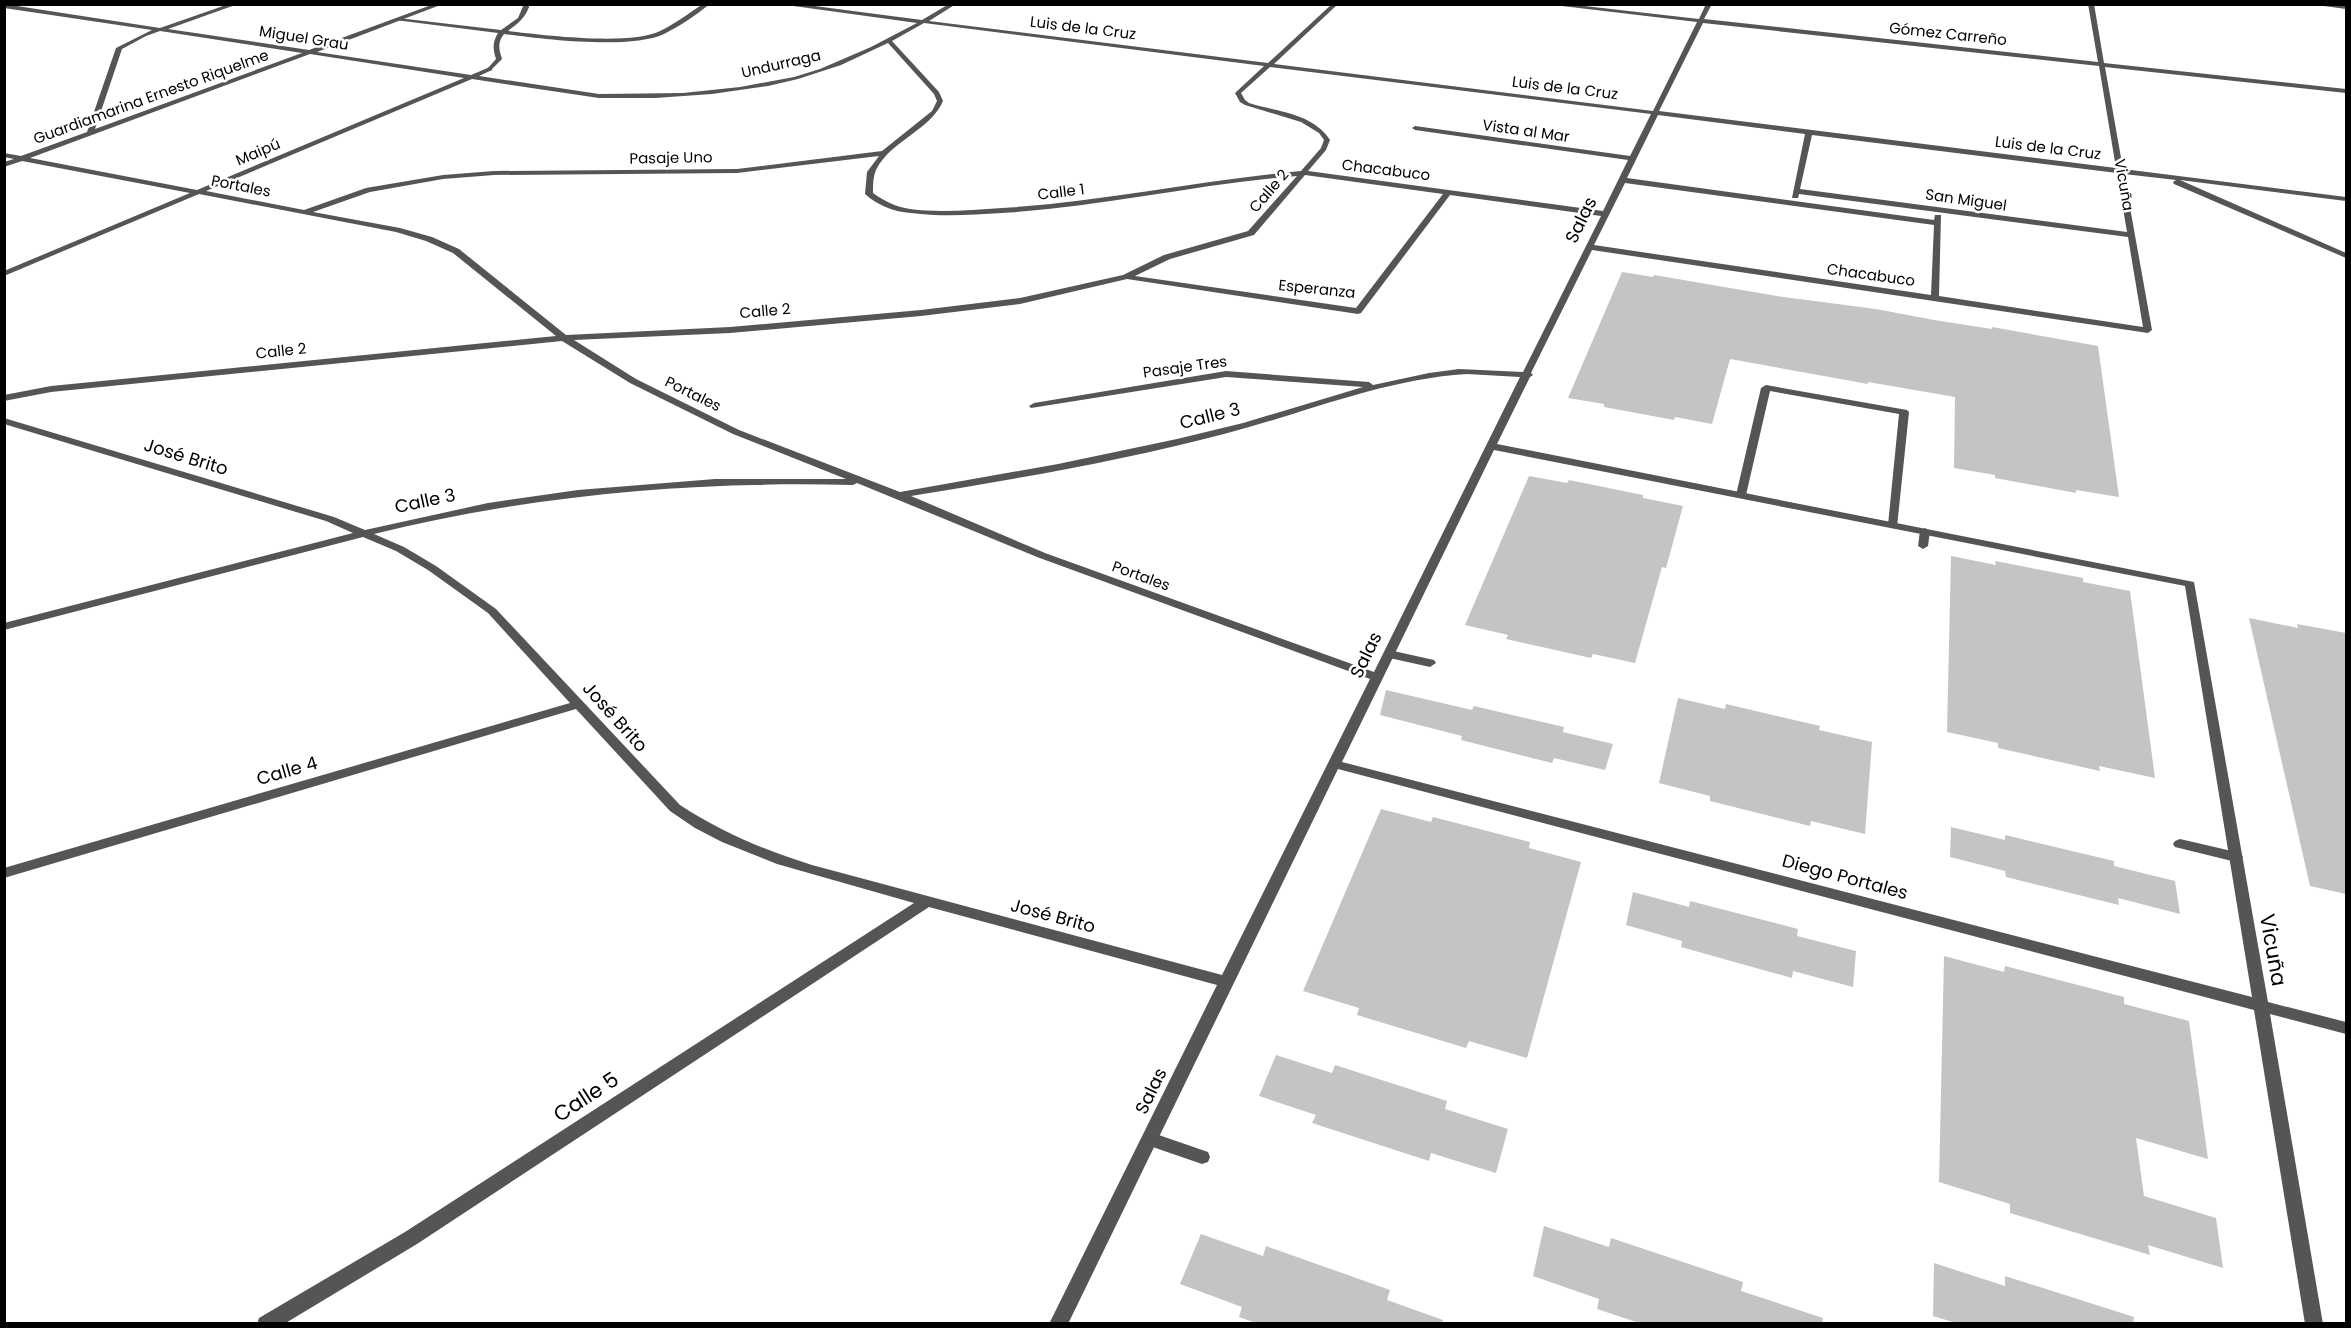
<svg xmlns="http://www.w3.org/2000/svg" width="2351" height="1328" viewBox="0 0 2351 1328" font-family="Poppins,sans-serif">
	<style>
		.building { fill: #c4c4c4 }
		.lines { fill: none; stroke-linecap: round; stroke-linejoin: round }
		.service { fill: #555; fill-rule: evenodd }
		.minor { fill: #555; fill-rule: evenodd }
		.labels { text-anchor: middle; stroke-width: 5; stroke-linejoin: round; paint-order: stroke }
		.far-street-label { font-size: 15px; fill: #000; stroke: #fff }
		.street-label { font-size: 18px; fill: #000; stroke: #fff }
		.near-street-label { font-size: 21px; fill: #000; stroke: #fff }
	</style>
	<rect width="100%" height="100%" fill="#fff"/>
	<path class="building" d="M1622 272 1653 277 1654 275 1777 296 1876 309 1934 320 1992 329V327L2098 346 2119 497 2076 490V493L1995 478V475L1954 468 1955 397 1868 382V384L1730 359 1712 424 1675 417 1674 420 1604 407V404L1568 398Z
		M1529 476 1567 483 1569 480 1643 495V498L1683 506 1666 568 1662 567 1635 663 1593 654 1591 658 1506 639 1508 635 1465 625Z
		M1951 556 1996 565 1995 561 2083 578V582L2130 591 2155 778 2099 766 2100 771 1998 748V743L1947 732Z
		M2249 618 2298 628 2297 624 2346 633V894L2310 886Z
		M1386 690 1472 710 1474 706 1564 727 1563 732 1613 744 1605 770 1554 758 1552 763 1461 740 1462 736 1380 715Z
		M1678 698 1725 709 1726 704 1820 726 1819 730 1872 742 1865 834 1811 821 1810 826 1710 801V796L1659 783Z
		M1381 809 1431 822 1433 817 1530 842 1529 848 1581 862 1527 1058 1469 1041 1466 1048 1357 1015 1359 1008 1303 991Z
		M1951 827 2005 840V835L2114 861V866L2175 881 2180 914 2118 898 2119 905 2006 877 2005 871 1950 857Z
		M1633 892 1689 907 1690 901 1798 929 1797 936 1856 951 1853 987 1793 971 1792 978 1681 947 1682 941 1626 925Z
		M1944 956 2004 972 2005 966 2124 997V1004L2189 1021 2208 1159 2136 1138 2144 1196 2216 1218 2223 1268 2148 1245 2150 1255 2010 1213V1204L1939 1182Z
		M1276 1055 1332 1073 1335 1065 1447 1101 1445 1109 1508 1129 1496 1173 1431 1153 1429 1161 1312 1123 1316 1115 1259 1096Z
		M1544 1226 1609 1247 1611 1238 1743 1282 1741 1291 1823 1318 1822 1323H1639L1597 1309 1599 1299 1533 1276Z
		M1201 1234 1263 1256 1266 1246 1390 1290 1387 1300 1443 1320 1442 1323H1256L1239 1317 1242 1307 1180 1284Z
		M1934 1263 2005 1286V1276L2134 1317 2133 1323H1956L1933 1316Z"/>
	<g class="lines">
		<path class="service" d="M524 4H530C526 18 518 23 508 31 542 35 630 46 660 31 675 24 689 13 703 4H710C696 15 680 26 664 34 630 50 542 39 504 34 497 43 499 49 502 59L490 71 487 69 496 59C493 49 492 43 498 33L395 20 398 18 501 30 518 18Z
			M1766 385 1907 410 1909 412 1897 527H1889L1888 525 1899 414 1770 391 1746 495 1741 498 1737 497 1736 495 1761 388Z
			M1925 528 1930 531 1928 546 1923 549 1918 546 1920 531Z
			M1389 650 1434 660 1436 663 1430 667 1385 657 1383 654Z
			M2180 839 2236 852 2241 854 2243 857 2241 860 2236 862 2175 847 2173 844 2175 841Z
			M1150 1132 1208 1152 1210 1157 1208 1162 1202 1164 1144 1144 1142 1139 1144 1134Z"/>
		<path class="minor" d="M4 4 160 28 229 4H238L168 29 309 50 434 4H443L317 52 471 75 490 67 492 68V70L479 76 599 94 683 93 740 87 794 77 820 69 871 47 917 23 779 4H799L922 20 949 4H956L929 21 1268 63 1332 4H1338L1274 64 1653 111 1697 22 1545 4H1567L1699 19 1706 4H1712L1704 19 2098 62 2088 4H2094L2104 63 2346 89V93L2105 67 2123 169 2346 197V201L2180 180 2346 253V258L2174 184 2173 182 2176 180 2124 174 2152 330 2148 333 1592 250 1531 373 1533 375 1530 377 1497 444 2194 582 2268 1002 2346 1022V1034L2270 1014 2323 1324H2305L2254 1010 1338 769 1068 1324H1049L1217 985 929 907 417 1244 284 1324H257L259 1318 405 1232 914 903 777 864 722 842 695 828 670 811 576 709 4 878V868L570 703 488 613 428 570 396 551 363 537 4 630V623L353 533 326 521 4 424V418L334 517 365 530 488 503 578 490 715 479H846L733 434 630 383 562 341 51 392 4 401V395L51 386 556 336 453 253 426 241 396 232 199 194 4 276V271L190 193 22 161 4 167V162L14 159 4 157V153L21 156 87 132 116 48 152 30 4 8ZM924 23 1264 66 1235 93 1240 102 1245 105 1301 122 1319 133 1324 140 1321 148 1301 171C1201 180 1102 202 1002 208 971 210 940 213 910 209 896 207 884 201 873 193 873 186 873 177 876 170 891 140 930 131 943 101L939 92 892 41ZM1703 23 2099 66 2116 168 1659 111ZM160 31 302 53 95 129 122 49 146 36ZM888 43 934 94 937 101 932 111 882 151 737 169 494 171 443 175 366 188 304 210 206 191 472 79 599 98H655L712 94 768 86 798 79 841 65ZM310 54 464 78 197 190 30 158ZM1270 67 1651 114 1630 156 1415 126 1412 128 1415 130 1628 160 1603 211 1308 171 1326 150 1330 140C1313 113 1278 112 1249 103L1245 100 1241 93ZM1658 115 1805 134 1792 198H1798L1799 194 2128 237 2143 327 1939 296 1941 215H1935L1934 220 1627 178ZM1812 135 2117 173 2127 232 1800 189ZM879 156 867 172 865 194C877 205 894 212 911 213 941 217 972 215 1002 213 1101 207 1198 184 1297 176L1248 231 1164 255 1123 275 1020 298 921 310 730 327 566 335 459 249 432 237 400 228 313 212 370 192 443 179 494 175 737 173ZM1305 175 1443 194 1356 308 1135 276 1170 259 1254 235ZM1625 183 1934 225 1931 295 1594 245ZM1450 195 1601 216 1523 372 1459 369 1429 373 1373 385 1369 382 1226 371 1034 403 1029 406 1031 408 1226 377 1363 387 1243 423 1177 439 1058 464 900 492 739 430 636 379 574 340 730 333 921 316 1020 304 1127 279 1358 314 1361 313ZM1467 374 1520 377 1374 672 1045 553 911 496C1016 479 1121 461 1224 434 1305 413 1384 379 1467 374ZM1494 450 2185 586 2252 997 1342 762ZM857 483 1037 557 1370 679 1222 975 812 865C764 850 721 832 680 805L496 609 436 566 404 547 374 534C532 495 691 481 853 485Z
			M2322 4 2346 5V9L2324 6Z"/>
	</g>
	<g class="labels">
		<g class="far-street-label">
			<text transform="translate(1083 28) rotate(7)" y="5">Luis de la Cruz</text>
			<text transform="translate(1948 34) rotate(6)" y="5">Gómez Carreño</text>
			<text transform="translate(304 38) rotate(9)" y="5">Miguel Grau</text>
			<text transform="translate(781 64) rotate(-13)" y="5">Undurraga</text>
			<text transform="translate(1565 88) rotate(7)" y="5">Luis de la Cruz</text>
			<text transform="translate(151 97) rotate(-20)" y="5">Guardiamarina Ernesto Riquelme</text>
			<text transform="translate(1526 131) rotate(8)" y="5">Vista al Mar</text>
			<text transform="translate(2048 148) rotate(7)" y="5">Luis de la Cruz</text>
			<text transform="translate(258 152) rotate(-23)" y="5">Maipú</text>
			<text transform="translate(671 158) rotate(-1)" y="5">Pasaje Uno</text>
			<text transform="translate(1386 170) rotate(7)" y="5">Chacabuco</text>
			<text transform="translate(2124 185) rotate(80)" y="5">Vicuña</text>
			<text transform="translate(241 186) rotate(11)" y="5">Portales</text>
			<text transform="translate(1269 191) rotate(-49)" y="5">Calle 2</text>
			<text transform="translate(1061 192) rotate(-7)" y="5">Calle 1</text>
			<text transform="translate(1966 200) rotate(8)" y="5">San Miguel</text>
			<text transform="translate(1871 275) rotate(8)" y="5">Chacabuco</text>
			<text transform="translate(1317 289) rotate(6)" y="5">Esperanza</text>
			<text transform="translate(765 311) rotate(-5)" y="5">Calle 2</text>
			<text transform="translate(281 351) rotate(-6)" y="5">Calle 2</text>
			<text transform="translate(1185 367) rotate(-8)" y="5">Pasaje Tres</text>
			<text transform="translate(693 394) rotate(26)" y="5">Portales</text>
			<text transform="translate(1141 576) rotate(20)" y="5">Portales</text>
		</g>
		<g class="street-label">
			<text transform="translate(1581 220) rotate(-64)" y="6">Salas</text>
			<text transform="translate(1210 416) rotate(-14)" y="6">Calle 3</text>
			<text transform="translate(186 457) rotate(17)" y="6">José Brito</text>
			<text transform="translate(425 501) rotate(-12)" y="6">Calle 3</text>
			<text transform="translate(1366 655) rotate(-64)" y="6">Salas</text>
			<text transform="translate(615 717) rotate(48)" y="6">José Brito</text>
			<text transform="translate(287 771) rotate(-16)" y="6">Calle 4</text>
			<text transform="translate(1845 877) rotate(15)" y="6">Diego Portales</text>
			<text transform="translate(1053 916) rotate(15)" y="6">José Brito</text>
			<text transform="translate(1151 1091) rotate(-64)" y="6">Salas</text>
		</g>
		<g class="near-street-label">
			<text transform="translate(2273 950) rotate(80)" y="7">Vicuña</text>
			<text transform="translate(586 1097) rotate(-33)" y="7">Calle 5</text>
		</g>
	</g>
	<rect width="2351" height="1328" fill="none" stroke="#000000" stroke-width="12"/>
</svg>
